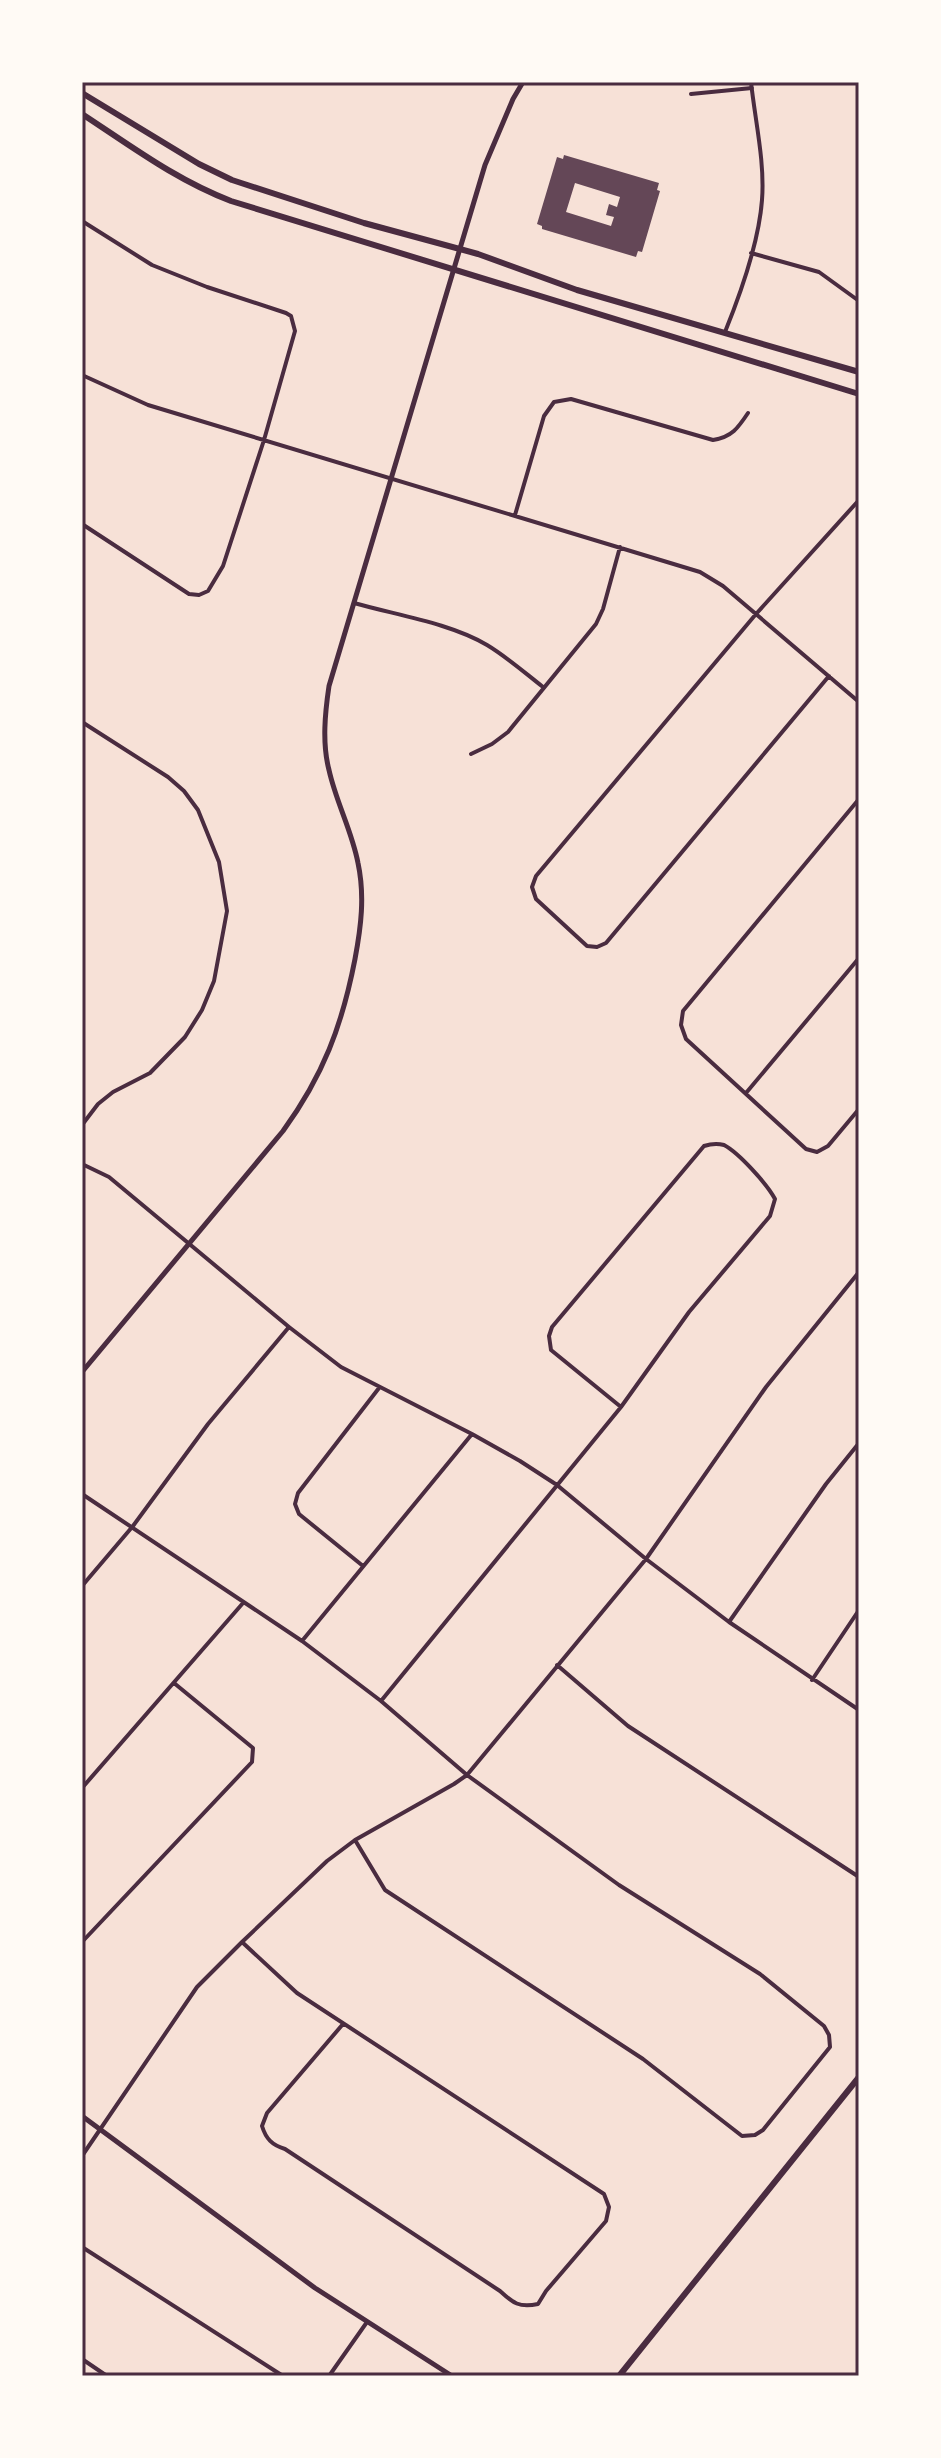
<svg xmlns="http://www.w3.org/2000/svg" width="941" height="2458" viewBox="0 0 941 2458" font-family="'Varela Round',sans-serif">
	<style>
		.building { fill: #644757; fill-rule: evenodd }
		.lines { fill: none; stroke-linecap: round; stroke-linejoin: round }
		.minor { stroke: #4a2c40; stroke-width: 4 }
		.tertiary { stroke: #4a2c40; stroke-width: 5 }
		.secondary { stroke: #4a2c40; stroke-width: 6 }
		.neatline { fill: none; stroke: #4a2c40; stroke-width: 3 }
	</style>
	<rect width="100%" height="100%" fill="#f7e1d7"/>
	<path class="building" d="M564 155 659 183 657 190 660 191 642 252 638 251 636 257 542 229V226L537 224 557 157 563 159ZM575 183 620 197 617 207 609 204 606 215 614 217 611 226 566 212Z"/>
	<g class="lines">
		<path class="minor" d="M691 94 752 88
			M82 221 152 265 207 287 286 313 291 316 295 331 264 440 223 566 208 591 199 595 189 594 82 524
			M751 253 819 272 859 301
			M725 332C740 295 759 240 762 200 765 162 755 120 751 82
			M82 375 148 405 700 572 723 586 859 702
			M515 515 544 416 554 402 571 399 713 440C732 437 738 428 748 413
			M354 603C396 615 450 623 487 645 507 657 525 673 543 687
			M829 676 606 943 597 947 587 946 536 899 532 887 536 876 756 614 859 500
			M82 722 168 777 184 791 198 810 219 862 227 911 214 981 202 1010 185 1037 150 1073 113 1092 98 1104 82 1125
			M471 754 492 744 508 732 596 624 603 609 620 547
			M859 799 683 1011 681 1025 686 1039 806 1149 817 1152 828 1146 859 1109
			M746 1093 859 958
			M82 1164 109 1177 289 1327 341 1367 472 1434 520 1461 557 1485 646 1559 729 1622 859 1710
			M82 1494 302 1641 381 1701 467 1775 619 1885 760 1974 824 2026 829 2035 830 2047 763 2130 755 2135 742 2136 643 2059 385 1890 355 1840
			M363 1566 299 1514 295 1504 298 1493 379 1388
			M82 1586 133 1526 208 1424 289 1327
			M729 1622 826 1484 859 1443
			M302 1641 472 1434
			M557 1665 628 1726 859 1877
			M812 1680 859 1610
			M381 1701 621 1407 689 1312 770 1216 775 1199C767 1184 739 1153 724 1145 717 1143 710 1144 704 1146L552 1327 549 1336 551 1350 621 1407
			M82 1788 243 1603
			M82 1942 252 1762 253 1748 174 1683
			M242 1942 297 1993 604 2194 609 2207 606 2221 546 2291 538 2304C519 2308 513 2303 500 2291L285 2149C272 2145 266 2139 262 2126L267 2113 343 2024
			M82 2156 197 1987 242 1942 327 1861 355 1840 454 1784 467 1775 646 1559 766 1387 859 1272
			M82 2247 283 2376
			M82 2359 107 2376
			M329 2376 367 2322"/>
		<path class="tertiary" d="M82 1372 283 1131C323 1076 342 1026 355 959 361 927 365 896 358 863 352 831 336 802 329 770 322 743 325 713 329 686L485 165 513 99 523 82
			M82 2116 315 2288 452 2376"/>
		<path class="secondary" d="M82 93 199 164 232 180 364 223 478 254 577 290 859 372
			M82 114C131 146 176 180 231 201L859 394
			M619 2376 859 2077"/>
	</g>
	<rect width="941" height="2458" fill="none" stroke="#fffaf5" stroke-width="168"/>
	<rect x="84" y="84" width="773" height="2290" class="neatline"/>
</svg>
